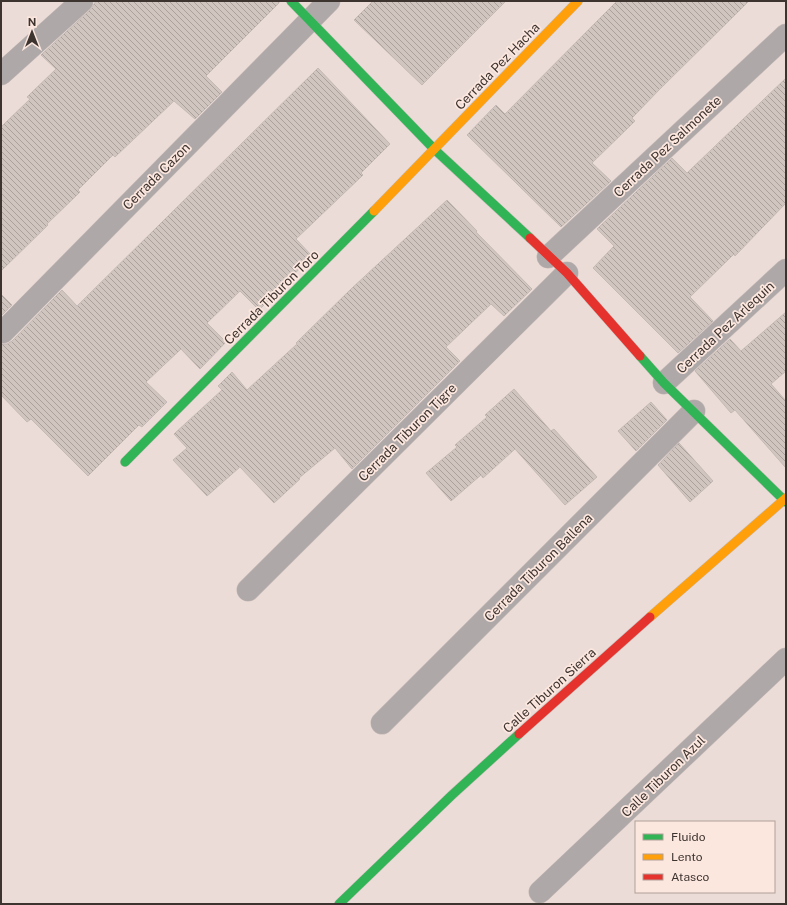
<svg xmlns="http://www.w3.org/2000/svg" width="787" height="905" viewBox="0 0 787 905" font-family="'Public Sans',sans-serif">
	<style>
		.building { fill: url(#building-back-hatch); stroke: #c4b9b4 }
		.lines { fill: none; stroke-linecap: round; stroke-linejoin: round }
		.street-casing { stroke: #c7bbb7; stroke-width: 23 }
		.fast-casing { stroke: #c7bbb7; stroke-width: 10 }
		.slow-casing { stroke: #c7bbb7; stroke-width: 10 }
		.jam-casing { stroke: #c7bbb7; stroke-width: 10 }
		.street { stroke: #aea8a8; stroke-width: 22 }
		.fast { stroke: #30b455; stroke-width: 9 }
		.slow { stroke: #ff9f0a; stroke-width: 9 }
		.jam { stroke: #e5322d; stroke-width: 9 }
		.labels { text-anchor: middle; stroke-width: 3.5; stroke-linejoin: round; paint-order: stroke }
		.street-label { font-size: 13px; fill: #3d332f; stroke: #fce7df }
	</style>
	<defs>
		<pattern id="building-back-hatch" width="6" height="6" patternUnits="userSpaceOnUse"><rect width="6" height="6" fill="#d1c5c0"/><path d="M-1 5l2 2M0 0l6 6M5-1l2 2" fill="none" stroke="#aba19c"/></pattern>
	</defs>
	<rect width="100%" height="100%" fill="#ebdcd7"/>
	<path class="building" d="M96 1H279V3L206 76 222 92 195 119 174 101 115 157 113 155 78 190 80 192 47 224 48 225 1 271V127L30 99 27 97 56 69 41 55 90 10Z
		M373 1H506L422 85 354 20Z
		M617 1H749L659 90 632 118 635 121 592 163 611 181 561 227 467 135 496 105 505 114Z
		M318 68 390 144 361 173 363 175 296 239 312 256 259 310 240 291 207 323 226 342 200 369 181 349 146 382 167 402 142 427 139 425 88 476 31 419 27 422 1 395V344H7L12 341 62 290 77 306Z
		M786 78V203L735 256 734 254 690 297 713 321 678 353 593 268 614 246 597 229 672 158 687 173Z
		M447 200 477 231 476 232 532 289 504 316 491 304 446 347 460 361 352 469 335 448 299 478 300 479 274 503 240 467 207 496 173 460 187 448 174 434 222 390 218 386 232 372 247 390 297 344 296 343 351 289Z
		M1 294 12 305 1 316Z
		M786 312V371L771 384 786 401V468L735 410 731 413 695 371 730 339 741 351Z
		M514 389 551 431 554 429 597 477 565 505 515 449 483 478 481 475 451 501 426 473 457 447 455 445 487 417 485 415Z
		M651 402 667 420 636 451 618 431Z
		M679 443 713 481 690 502 658 465Z"/>
	<g class="lines">
		<g class="street-casing">
			<path id="street" d="M1 74 82 1
				M548 257 786 35
				M3 332 329 1
				M664 383 786 270
				M248 590 567 273
				M382 723 694 411
				M540 892 786 659"/>
		</g>
		<g class="fast-casing">
			<path id="fast" d="M291 1 435 150 530 238
				M640 356 664 383 786 502
				M125 462 374 211
				M339 904 452 795 519 734"/>
		</g>
		<g class="slow-casing">
			<path id="slow" d="M374 211 578 1
				M650 617 786 498"/>
		</g>
		<g class="jam-casing">
			<path id="jam" d="M530 238 567 273 640 356
				M519 734 650 617"/>
		</g>
		<use href="#street" class="street"/>
		<use href="#fast" class="fast"/>
		<use href="#slow" class="slow"/>
		<use href="#jam" class="jam"/>
	</g>
	<g class="labels">
		<g class="street-label">
			<text transform="translate(497 66) rotate(-46)" y="5">Cerrada Pez Hacha</text>
			<text transform="translate(667 146) rotate(-43)" y="5">Cerrada Pez Salmonete</text>
			<text transform="translate(156 176) rotate(-45)" y="5">Cerrada Cazon</text>
			<text transform="translate(271 297) rotate(-45)" y="5">Cerrada Tiburon Toro</text>
			<text transform="translate(725 327) rotate(-43)" y="5">Cerrada Pez Arlequin</text>
			<text transform="translate(407 432) rotate(-45)" y="5">Cerrada Tiburon Tigre</text>
			<text transform="translate(538 567) rotate(-45)" y="5">Cerrada Tiburon Ballena</text>
			<text transform="translate(549 690) rotate(-42)" y="5">Calle Tiburon Sierra</text>
			<text transform="translate(663 776) rotate(-44)" y="5">Calle Tiburon Azul</text>
		</g>
	</g>
	<rect width="787" height="905" fill="none" stroke="#3d332f" stroke-width="4"/>
	<rect x="635" y="821" width="140" height="72" fill="#fce7df" stroke="#b09f99"/>
	<rect x="643" y="834" width="20" height="6" fill="#30b455" stroke="#b09f99"/>
	<text x="671" y="841" font-size="12" fill="#3d332f">Fluido</text>
	<rect x="643" y="854" width="20" height="6" fill="#ff9f0a" stroke="#b09f99"/>
	<text x="671" y="861" font-size="12" fill="#3d332f">Lento</text>
	<rect x="643" y="874" width="20" height="6" fill="#e5322d" stroke="#b09f99"/>
	<text x="671" y="881" font-size="12" fill="#3d332f">Atasco</text>
	<g transform="translate(32 32)" stroke="#fce7df" stroke-width="3" paint-order="stroke">
	<path d="M0-3L7 15L0 10L-7 15Z" fill="#3d332f"/>
	<text y="-6" font-size="11" font-weight="bold" text-anchor="middle" fill="#3d332f">N</text>
	</g>
</svg>
